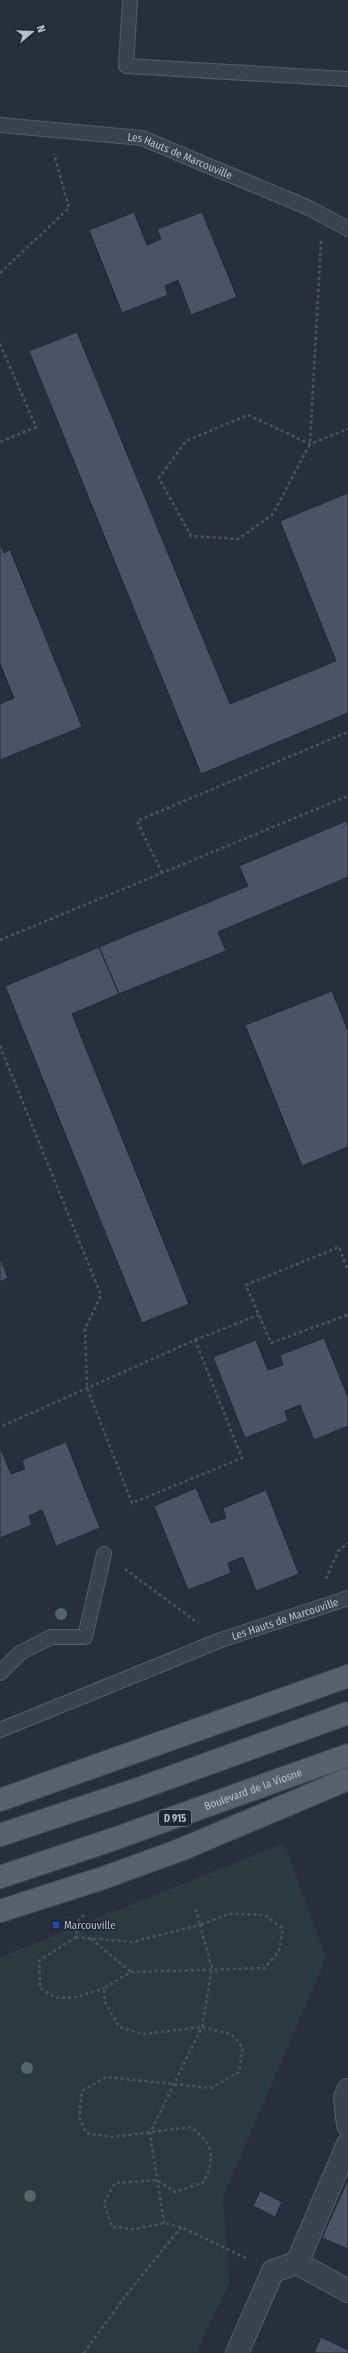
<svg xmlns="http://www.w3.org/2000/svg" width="348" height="2353" viewBox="0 0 348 2353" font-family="'Fira Sans Condensed',sans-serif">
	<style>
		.green { fill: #2a3a40 }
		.building { fill: #4d5366; stroke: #232837 }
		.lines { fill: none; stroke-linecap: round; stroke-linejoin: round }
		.service-casing { stroke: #575c6a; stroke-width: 16 }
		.minor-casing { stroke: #575c6a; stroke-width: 24 }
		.primary-casing { stroke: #464a59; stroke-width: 24 }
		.path { stroke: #49575d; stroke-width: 2.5; stroke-dasharray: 3 3; stroke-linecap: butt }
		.service { stroke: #3c414f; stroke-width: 14 }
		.minor { stroke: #3c414f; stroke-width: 22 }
		.primary { stroke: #5b606f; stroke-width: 22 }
		.tree { fill: #516864 }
		.transit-dot { fill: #1a4fb4; stroke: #212635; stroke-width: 1.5 }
		.labels { text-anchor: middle; stroke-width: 3; stroke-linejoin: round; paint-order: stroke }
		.shield { fill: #212635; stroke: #8b909d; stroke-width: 1 }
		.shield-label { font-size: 10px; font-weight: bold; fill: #b9bdca }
		.street-label { font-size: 11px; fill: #b9bdca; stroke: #212635 }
		.poi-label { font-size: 11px; fill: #b9bdca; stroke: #212635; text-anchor: start }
	</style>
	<rect width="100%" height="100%" fill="#292e3f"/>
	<path class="green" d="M284 1843 326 1958 223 2197 229 2284 196 2353H0V1957Z"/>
	<path class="building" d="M134 212 147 245 161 239 157 229 202 212 237 297 191 315 178 280 165 286 168 295 122 313 89 230Z
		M77 332 230 704 336 661 280 521 348 493V713L201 774 29 351Z
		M0 543 4 553 10 550 82 727 0 760V704L14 698 0 664Z
		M346 821 348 825V877L218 932 226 951 119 994 99 947 248 886 239 866Z
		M99 947 119 994 72 1014 189 1304 142 1323 5 986Z
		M332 991 348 1031V1147L302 1166 245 1025Z
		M0 1258 8 1278 0 1282Z
		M324 1338 348 1397V1426L314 1440 300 1405 285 1411 288 1421 245 1438 213 1357 256 1340 268 1370 283 1365 280 1355Z
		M66 1442 100 1528 56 1546 42 1510 29 1516 32 1525 0 1538V1447L11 1474 25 1469 22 1460Z
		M196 1488 211 1523 226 1518 223 1508 266 1490 299 1574 256 1591 243 1557 228 1563 231 1573 188 1590 154 1506Z
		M348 2179V2249L322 2238Z
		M260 2191 282 2202 275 2217 253 2206Z
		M321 2337 348 2350V2353H314Z"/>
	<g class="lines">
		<g class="service-casing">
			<g id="service">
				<path d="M130 0 126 66 348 79"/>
				<path id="s1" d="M0 125 142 138 309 208 348 229"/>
				<path d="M0 1673 20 1653 51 1637H85L104 1554"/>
				<path id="s2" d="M0 1730 221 1640 348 1598"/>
			</g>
		</g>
		<g class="minor-casing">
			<path id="minor" d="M348 2090 345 2098 348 2125
				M297 2263 348 2144
				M237 2353 273 2271 297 2263 348 2291"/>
		</g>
		<g class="primary-casing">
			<g id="primary">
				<path d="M0 1800 348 1676"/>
				<path d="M0 1835 138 1789 348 1713"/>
				<path id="s3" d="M0 1877 111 1840 348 1755"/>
				<path d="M0 1911 103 1878 180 1850 348 1779"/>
			</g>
		</g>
		<path class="path" d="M321 241 310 444 273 514 238 539 191 536 159 478 186 441 248 415 310 444 348 429
			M0 273 69 208 54 154
			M0 344 36 427 0 442
			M162 873 137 821 348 732
			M0 940 348 796
			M0 1046 101 1295 85 1329 87 1388 132 1503 242 1458 195 1340 0 1427
			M348 1314V1319
			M347 1315 271 1343 246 1285 339 1247 348 1271
			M195 1340 258 1315
			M125 1569 198 1623
			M326 1579 338 1551 348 1543
			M196 1909 200 1925 229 1914 265 1915 283 1929 279 1951 265 1968 131 1972 104 1988 105 2002 119 2027 143 2034 202 2027 231 2034 243 2048 239 2072 211 2088 106 2077 82 2091 79 2117 86 2133 112 2137 191 2127C213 2145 216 2155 204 2182L175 2192 157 2180 115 2183 104 2203 112 2227 135 2229 164 2223 181 2227 248 2259
			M84 1915 79 1920 76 1937 132 1942 200 1925 212 1968 202 2027 150 2133 164 2223
			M76 1937 39 1961 40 1988 56 1998 78 1997 104 1988
			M91 1939 131 1972
			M84 2353 127 2294 181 2227"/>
		<use href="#service" class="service"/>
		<use href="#minor" class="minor"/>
		<use href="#primary" class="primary"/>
	</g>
	<g class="tree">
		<circle cx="61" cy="1614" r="6"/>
		<circle cx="27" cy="2068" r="6"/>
		<circle cx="30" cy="2196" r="6"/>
	</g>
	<rect class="transit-dot" x="52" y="1921" width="8" height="8" rx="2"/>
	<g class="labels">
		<rect class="shield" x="159" y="1810" width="32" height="16" rx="3"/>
		<g class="shield-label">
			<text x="175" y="1822">D 915</text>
		</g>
		<g class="street-label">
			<text dy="4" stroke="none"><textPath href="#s1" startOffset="184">Les Hauts de Marcouville</textPath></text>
			<text dy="4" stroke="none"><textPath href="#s2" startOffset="306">Les Hauts de Marcouville</textPath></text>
			<text dy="4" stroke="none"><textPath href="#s3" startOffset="268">Boulevard de la Viosne</textPath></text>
		</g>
		<g class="poi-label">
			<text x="64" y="1929">Marcouville</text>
		</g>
	</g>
	<g transform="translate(32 32) rotate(71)" stroke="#212635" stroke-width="3" paint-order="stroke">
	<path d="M0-3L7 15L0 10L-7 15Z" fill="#b9bdca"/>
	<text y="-6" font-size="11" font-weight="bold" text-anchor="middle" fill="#b9bdca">N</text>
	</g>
</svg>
